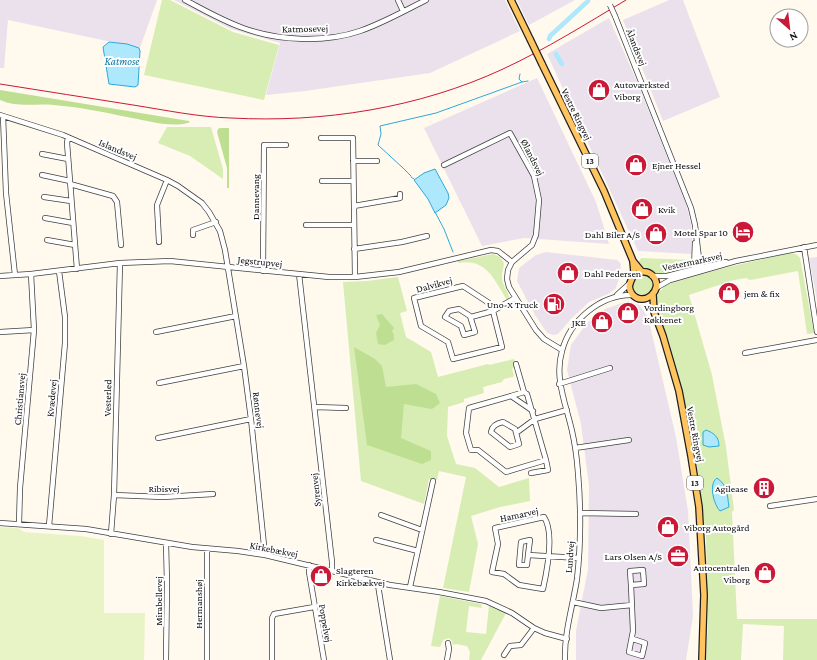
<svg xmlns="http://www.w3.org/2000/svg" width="817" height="660" viewBox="0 0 817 660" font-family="'Crimson Pro',serif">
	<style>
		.industrial { fill: #eae1ed }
		.green { fill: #d8edb3 }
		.forest { fill: #bedf91 }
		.pitch { fill: #e9f4c6 }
		.water { fill: #ade8fc; stroke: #2daad9 }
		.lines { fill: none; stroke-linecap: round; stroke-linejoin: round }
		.stream { stroke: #2daad9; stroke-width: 1 }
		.canal { stroke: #ade8fc; stroke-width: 4.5 }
		.minor-casing { stroke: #404040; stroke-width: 6 }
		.major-casing { stroke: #1e1e1e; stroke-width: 8 }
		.minor { stroke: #fff; stroke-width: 4.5 }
		.major { stroke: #ffc45e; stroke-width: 5.5 }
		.rail { stroke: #ca1937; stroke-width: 1 }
		.minor-bridge-casing { stroke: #404040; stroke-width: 6; stroke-linecap: butt }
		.major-bridge-casing { stroke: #1e1e1e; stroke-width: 8; stroke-linecap: butt }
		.minor-bridge { stroke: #fff; stroke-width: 4.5 }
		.major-bridge { stroke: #ffc45e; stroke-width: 5.5 }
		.labels { text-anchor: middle; stroke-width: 4; stroke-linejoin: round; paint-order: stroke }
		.shield { fill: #fff; stroke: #565656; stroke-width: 1 }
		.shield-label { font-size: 9px; font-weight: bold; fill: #0d0d0d }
		.street-label { font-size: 10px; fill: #0d0d0d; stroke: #fff }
		.poi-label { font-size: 10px; fill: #0d0d0d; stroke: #fff; text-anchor: start }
		.water-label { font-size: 11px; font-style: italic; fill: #0b78aa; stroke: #fff }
	</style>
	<rect width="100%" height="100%" fill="#fff9ee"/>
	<path class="industrial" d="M0 0H157L140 48 8 20 4 68H0Z
		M174 0H505L520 31 430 73 305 91 266 95 280 43 231 29Z
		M517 0H575L529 25Z
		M669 0H683L720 97 663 121 623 20Z
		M609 18 638 84 686 204 691 224 693 254 638 251 547 54Z
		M537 78 596 202 609 244 524 238 482 246 424 128Z
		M546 252 617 260 621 264 620 275 616 288 608 294 589 302 572 318 558 334 553 335 547 333 535 315 517 281 519 268 536 255Z
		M817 257V301L809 258Z
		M628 301 639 305 648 317 676 437 688 511 693 616 686 660H576V631L588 569 589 486 581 424 567 370 571 345 587 323 605 309Z"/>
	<path class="green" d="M162 0H170L233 32 279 45 264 100 144 75Z
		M167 127H211L223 169V179L190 156 158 143Z
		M789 253 796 254 800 258 814 333 807 334 798 271 750 280 746 278 734 280 689 295 712 375 726 447 734 510 732 512 737 619H817V660H783L784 626 743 624 741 660H706L708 620 706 537 700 489 692 433 669 341 657 310 655 303 657 294 666 285 678 281 724 268Z
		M493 254 500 257 504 263C504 268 501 274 502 279 503 286 508 291 509 298L507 300C494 279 486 258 458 263V261Z
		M641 258 692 260C692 260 691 266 690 266 687 271 663 276 657 275 650 273 643 267 638 263Z
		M633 285a10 10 0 1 1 20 0a10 10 0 1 1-20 0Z
		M398 277 407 311 400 313 406 337 431 352 438 377 488 364 489 365 514 359 516 366 512 369 514 375 513 377 504 379 502 382 483 387 484 393 464 399V402L448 407 447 436 456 464 475 468 499 487 529 478 530 501 500 507 471 516 478 544 469 592 443 588 466 477 439 471 437 480 429 479 424 504 361 481 343 282 367 281Z
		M440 596 481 604 482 608 469 606 466 632 486 634 489 606 506 613 481 660H469L470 652 467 646 456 644 453 645 452 641 449 638 443 640 440 647 431 646Z"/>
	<path class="forest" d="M0 90 189 121 190 122C174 129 144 120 127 117 103 112 79 107 54 105 36 103 18 108 0 100Z
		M220 128H229V188H227V168L217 132 218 129Z
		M382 314 394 328 392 331 394 335V340L385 345 378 344 376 333 380 325 376 315Z
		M354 347 375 359 382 366 386 387 416 384 436 394 440 403 432 409 404 404 401 438 431 451V460L422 464 367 445Z"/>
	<path class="pitch" d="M0 527 18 528 24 532 80 536 104 540V613H145L144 660H0Z"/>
	<path class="water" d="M109 42 127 44 139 48 140 51 138 85 135 87 109 84 103 47Z
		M435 169 448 193 449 198 446 205 435 213 428 199 414 180 424 173Z
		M706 430C714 433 719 437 719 446L709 447 703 445V432Z
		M717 478C728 486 727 494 729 507L720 511C714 505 708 484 717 478Z"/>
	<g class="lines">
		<path class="stream" d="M520 74 519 79 522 82 528 81
			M411 176 403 168 378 145 381 134 380 126 436 113 522 82
			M411 177 414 179
			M435 212 444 229 453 252"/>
		<path class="canal" d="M549 39 550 36 588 1
			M556 54 562 64"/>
		<g class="minor-casing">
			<path id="minor" d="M185 0C204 10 223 21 243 28 278 41 325 43 360 31 383 23 404 11 426 0
				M398 0 403 11
				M615 16 691 208 695 225 700 267 702 271
				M0 115 63 135 167 180 178 186 202 203 209 212 220 231 225 250 244 366 251 419 265 555
				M3 116 6 193 15 275
				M68 137 67 143 77 269
				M321 138H353L355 277
				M42 154 68 159
				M353 161H377
				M444 165 510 133 534 176 539 200 536 235 532 245 512 262 508 270 507 279 509 287 536 330 544 339 562 350
				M42 175 70 181
				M322 181H353
				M70 184 113 196 117 202 121 245
				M44 197 71 201
				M354 206 400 198V194
				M45 218 73 223
				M306 225H354
				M193 235V230L216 222
				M47 240 75 245
				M159 242 157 205 167 180
				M695 243 694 269 696 271
				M804 247 817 332
				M354 249 402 242 427 236
				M263 271 264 145H286
				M299 274 332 562V571
				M0 276 31 274 120 263 170 261 329 277H355L399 272 491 250 498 251 512 262
				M652 276H667L694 269 726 262
				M463 286 489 303 493 311 502 347 453 359 448 342 421 326 414 298Z
				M656 288 670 280 736 261 817 245
				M617 295 629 284
				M459 309 470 316 475 332 464 335 461 326 445 317 449 311Z
				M471 317 493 311 515 298
				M0 332 34 330
				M156 332 236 316
				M745 353 817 340
				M516 364 524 392
				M159 383 244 366
				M559 384 610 368
				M511 396 524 392 527 394 546 460 548 470 531 473
				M315 407 346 408
				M533 411 511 396 469 408 466 433 471 450H478L506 472 546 460
				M503 422 515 429 519 444 510 447 491 432C492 425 498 423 503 422Z
				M516 433 535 419 567 410
				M158 438 251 419
				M575 448 629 440
				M114 495 163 497 213 494
				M770 506 817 499
				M580 513 636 514
				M381 515 422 530
				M544 517C555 533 547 571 543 589L519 585 504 574 492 572 498 544 495 528Z
				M0 523 86 529 192 547 238 551 265 555 390 585 439 592 486 601 512 613 534 628 545 633 567 639
				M19 524 20 488 34 330 31 274
				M49 526 65 343V317L59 271
				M111 534 114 495 120 263
				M376 540 418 551
				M166 543 167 583 166 660
				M207 549V660
				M528 555 527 565H519L521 542 530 540 528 555 579 558
				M309 565V572L324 660
				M379 582 378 585 390 660
				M631 585 630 571 643 570 644 584 631 585 633 631 629 652 642 656 645 643 633 639
				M410 587 433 481
				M573 602 601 608 632 605
				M504 655 510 646 521 645 534 628
				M272 660V618L274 614 314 607
				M447 660 449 649 448 643
				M565 660C564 633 573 605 577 579 581 544 581 508 578 473 577 459 575 444 572 431 566 404 554 378 562 351 570 320 601 294 633 295"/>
		</g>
		<g class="major-casing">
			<path id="major" d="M511 0 530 39
				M542 64 604 191 633 261 642 272
				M633 261C633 265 635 272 633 276 630 283 627 287 632 294 643 308 665 290 653 276 647 270 639 271 633 276
				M653 295 654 312 663 336 679 391 691 456 699 507 704 595 702 660"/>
		</g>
		<use href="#minor" class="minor"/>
		<use href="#major" class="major"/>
		<path class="rail" d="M0 84C44 91 89 98 133 105 165 110 198 117 231 118 323 123 419 108 503 69 546 49 586 24 626 0"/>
		<g class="minor-bridge-casing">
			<path id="minor-bridge" d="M610 5 615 16"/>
		</g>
		<g class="major-bridge-casing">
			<path id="major-bridge" d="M530 39 542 64"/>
		</g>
		<use href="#minor-bridge" class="minor-bridge"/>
		<use href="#major-bridge" class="major-bridge"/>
	</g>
	<defs>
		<g id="shop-disc" transform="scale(1.15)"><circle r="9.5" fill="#ca1937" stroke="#fff"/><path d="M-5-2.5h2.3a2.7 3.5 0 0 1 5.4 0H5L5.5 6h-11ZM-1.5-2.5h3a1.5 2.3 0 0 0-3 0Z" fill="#fff"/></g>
		<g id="hotel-disc" transform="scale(1.15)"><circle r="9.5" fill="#ca1937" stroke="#fff"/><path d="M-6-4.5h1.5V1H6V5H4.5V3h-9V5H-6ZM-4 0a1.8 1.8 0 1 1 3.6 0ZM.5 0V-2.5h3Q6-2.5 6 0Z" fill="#fff"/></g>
		<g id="fuel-disc" transform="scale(1.15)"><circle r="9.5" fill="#ca1937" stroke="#fff"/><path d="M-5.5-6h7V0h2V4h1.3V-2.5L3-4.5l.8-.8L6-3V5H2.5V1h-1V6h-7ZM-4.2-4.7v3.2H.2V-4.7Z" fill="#fff"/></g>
		<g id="building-disc" transform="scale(1.15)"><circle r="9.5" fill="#ca1937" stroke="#fff"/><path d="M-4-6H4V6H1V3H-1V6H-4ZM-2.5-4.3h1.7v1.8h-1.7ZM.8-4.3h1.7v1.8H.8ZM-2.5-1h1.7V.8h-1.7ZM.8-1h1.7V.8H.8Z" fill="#fff"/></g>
		<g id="office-disc" transform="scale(1.15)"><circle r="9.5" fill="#ca1937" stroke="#fff"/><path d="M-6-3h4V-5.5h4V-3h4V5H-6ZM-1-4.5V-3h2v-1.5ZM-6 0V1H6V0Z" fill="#fff"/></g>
	</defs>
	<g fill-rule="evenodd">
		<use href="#shop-disc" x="599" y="90"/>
		<use href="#shop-disc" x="636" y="165"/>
		<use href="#shop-disc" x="642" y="209"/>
		<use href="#hotel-disc" x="743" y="232"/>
		<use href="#shop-disc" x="656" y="234"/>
		<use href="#shop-disc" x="568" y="273"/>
		<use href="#shop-disc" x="729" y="293"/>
		<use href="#fuel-disc" x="554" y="304"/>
		<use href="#shop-disc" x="628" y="313"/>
		<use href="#shop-disc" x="602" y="322"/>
		<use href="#building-disc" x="764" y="488"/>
		<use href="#shop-disc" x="668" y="527"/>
		<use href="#office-disc" x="678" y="556"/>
		<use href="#shop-disc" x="765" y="573"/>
		<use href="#shop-disc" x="321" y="576"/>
	</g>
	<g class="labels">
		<g class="shield">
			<rect x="582" y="154" width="16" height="14" rx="3"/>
			<rect x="687" y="476" width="16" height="14" rx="3"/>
		</g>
		<g class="shield-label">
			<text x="590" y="164">13</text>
			<text x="695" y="486">13</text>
		</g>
		<g class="street-label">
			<text transform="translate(305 28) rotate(-1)" y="4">Katmosevej</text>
			<text transform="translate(637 47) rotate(68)" y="4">Ålandsvej</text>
			<text transform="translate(577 114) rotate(64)" y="4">Vestre Ringvej</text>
			<text transform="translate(118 149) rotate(23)" y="4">Islandsvej</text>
			<text transform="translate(533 157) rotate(63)" y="4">Ølandsvej</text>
			<text transform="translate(255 197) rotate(-90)" y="4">Dannevang</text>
			<text transform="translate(260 261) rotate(6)" y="4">Jegstrupvej</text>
			<text transform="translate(692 261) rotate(-12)" y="4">Vestermarksvej</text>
			<text transform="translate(434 284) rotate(-15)" y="4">Dalvikvej</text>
			<text transform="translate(51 398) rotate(-85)" y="4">Kvædevej</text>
			<text transform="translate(107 398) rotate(-89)" y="4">Vesterled</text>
			<text transform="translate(19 399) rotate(-85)" y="4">Christiansvej</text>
			<text transform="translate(259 410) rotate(83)" y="4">Rønnevej</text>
			<text transform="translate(696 434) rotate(79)" y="4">Vestre Ringvej</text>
			<text x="164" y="492">Ribisvej</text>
			<text transform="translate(315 490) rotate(-96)" y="4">Syrenvej</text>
			<text transform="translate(519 514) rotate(-12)" y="4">Hamarvej</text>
			<text transform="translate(274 549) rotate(11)" y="4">Kirkebækvej</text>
			<text transform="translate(569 557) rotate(-86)" y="4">Lundvej</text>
			<text transform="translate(158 601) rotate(-90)" y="4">Mirabellevej</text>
			<text transform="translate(198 604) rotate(-90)" y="4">Hermanshøj</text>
			<text transform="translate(326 623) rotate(80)" y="4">Poppelvej</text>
		</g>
		<g class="poi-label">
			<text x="614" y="88">Autoværksted<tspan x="614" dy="12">Viborg</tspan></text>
			<text x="652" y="169">Ejner Hessel</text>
			<text x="658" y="213">Kvik</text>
			<text x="728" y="236" text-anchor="end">Motel Spar 10</text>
			<text x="640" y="238" text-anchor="end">Dahl Biler A/S</text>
			<text x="584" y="277">Dahl Pedersen</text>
			<text x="744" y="297">jem &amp; fix</text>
			<text x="538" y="308" text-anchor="end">Uno-X Truck</text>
			<text x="644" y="311">Vordingborg<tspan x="644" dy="12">Køkkenet</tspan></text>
			<text x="586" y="326" text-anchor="end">JKE</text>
			<text x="748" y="492" text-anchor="end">Agilease</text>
			<text x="684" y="531">Viborg Autogård</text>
			<text x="662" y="560" text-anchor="end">Lars Olsen A/S</text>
			<text x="750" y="571" text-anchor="end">Autocentralen<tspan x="750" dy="12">Viborg</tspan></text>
			<text x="336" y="574">Slagteren<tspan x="336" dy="12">Kirkebækvej</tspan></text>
		</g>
		<g class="water-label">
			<text x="122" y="65">Katmose</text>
		</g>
	</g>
	<g transform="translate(789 28) rotate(152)"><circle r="19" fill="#ffffff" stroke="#9e9e9e"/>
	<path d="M0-3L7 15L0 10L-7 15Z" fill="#ca1937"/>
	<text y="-6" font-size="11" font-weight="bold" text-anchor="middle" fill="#0d0d0d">N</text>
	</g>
</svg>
